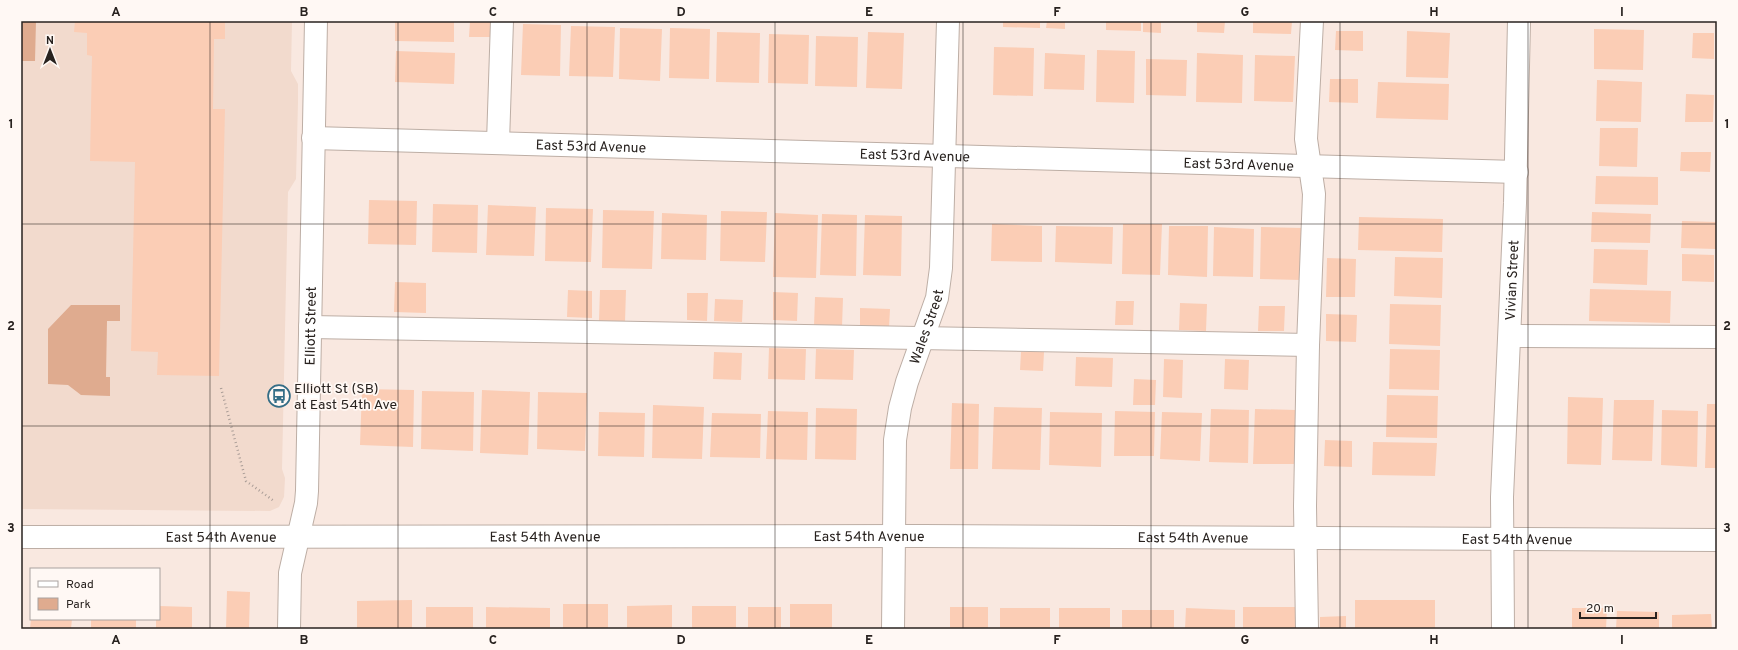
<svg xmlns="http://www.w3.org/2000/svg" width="1738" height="650" viewBox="0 0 1738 650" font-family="Overpass,sans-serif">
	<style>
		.built { fill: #f2dacd }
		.green { fill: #dfab8f }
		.building { fill: #fbcdb5 }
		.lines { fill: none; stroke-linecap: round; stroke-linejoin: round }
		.minor-casing { stroke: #bdaea5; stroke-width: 24 }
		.path { stroke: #aa9d97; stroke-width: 2.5; stroke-dasharray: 1 3; stroke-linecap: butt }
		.minor { stroke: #fff; stroke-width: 22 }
		.grid { fill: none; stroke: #28221f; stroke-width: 1; stroke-opacity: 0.55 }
		.labels { text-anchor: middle; stroke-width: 3.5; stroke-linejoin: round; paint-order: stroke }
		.street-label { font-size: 14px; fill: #28221f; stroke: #fff8f4 }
		.poi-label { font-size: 14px; fill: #28221f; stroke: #fff8f4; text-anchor: start }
		.neatline { fill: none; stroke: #28221f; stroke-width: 1.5 }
		.grid-label { font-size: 13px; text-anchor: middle; font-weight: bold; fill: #28221f }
	</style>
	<rect width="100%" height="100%" fill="#f9e8e0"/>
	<path class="built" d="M21 21H292L291 71 298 84V102L296 179 288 192 282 469 285 478 284 497 279 507 270 511 21 509Z"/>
	<path class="green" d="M21 21H36L35 61H21Z
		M71 305H120V321H107L106 377H110V396L81 395 68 385 48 384V329Z"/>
	<path class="building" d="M75 21H225V39H214L213 109H225L219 376 157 375 158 352 131 351 135 162 90 161 92 56 87 55V33L74 32Z
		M395 21H454V42L395 41Z
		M470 21H497L496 37H469Z
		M1003 21H1040V28L1003 27Z
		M1047 21H1065V29L1046 28Z
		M1106 21H1141V31L1106 30Z
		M1143 21H1161V33L1143 32Z
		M1197 21H1225L1224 33 1197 32Z
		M1253 21H1292L1291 34 1253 33Z
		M523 24 561 25 560 76 521 75Z
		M571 26 615 27 613 77 569 76Z
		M620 28 662 29 660 81 619 79Z
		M670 28 710 29 709 79 669 78Z
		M1594 29 1644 30 1643 70 1594 69Z
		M1336 31H1363V51L1335 50Z
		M1407 31 1450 33 1448 78 1406 77Z
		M717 32 760 33 759 83 716 82Z
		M868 32 904 33 902 89 866 88Z
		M1693 33H1714V59L1692 58Z
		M769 34 809 35 808 84 768 83Z
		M816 36 858 37 857 87 815 86Z
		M994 47 1034 48 1033 96 993 95Z
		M1097 50 1135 51 1134 103 1096 102Z
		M396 51 455 53 454 84 395 82Z
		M1045 53 1085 55 1084 90 1044 89Z
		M1197 53 1243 55 1242 103 1196 102Z
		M1255 55 1295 56 1293 102 1254 101Z
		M1146 59 1187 60 1186 96 1146 95Z
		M1330 79H1358V103L1329 102Z
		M1597 80 1642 82 1641 122 1596 121Z
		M1378 82 1449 84 1448 120 1376 118Z
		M1686 94 1714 95 1713 122H1685Z
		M1600 128H1638L1637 167 1599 166Z
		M1681 152H1711L1710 172 1680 171Z
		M1596 176 1658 177V205L1595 204Z
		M369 200 417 201 416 245 368 244Z
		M433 204 478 205 477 253 432 252Z
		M488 205 536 207 534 256 486 255Z
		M546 208 593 209 591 262 545 261Z
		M603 210 654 211 652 269 602 268Z
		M721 211 767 212 765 262 720 261Z
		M1592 212 1651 214 1650 243 1591 242Z
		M662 213 707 215 706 260 661 259Z
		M775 213 818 215 816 278 773 277Z
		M822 214 857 215 856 276 820 275Z
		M865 215 902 216 901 276 863 275Z
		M1359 217 1443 219 1442 252 1358 250Z
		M1682 221 1717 222 1716 249 1681 248Z
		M992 224 1042 226V262L991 261Z
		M1123 224H1162L1160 275 1122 274Z
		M1056 226 1113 227 1112 264 1055 262Z
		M1169 226H1208L1207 277 1168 275Z
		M1214 227 1254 229 1253 277 1213 276Z
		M1261 227 1302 228 1301 280 1260 279Z
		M1594 249 1648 250 1647 285 1593 283Z
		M1682 254 1714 255V282L1682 281Z
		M1395 257 1443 258 1442 298 1394 296Z
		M1327 258 1356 259 1355 297H1326Z
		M395 282 426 283V313L394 312Z
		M1590 289 1671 291 1670 323 1589 321Z
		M568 290 592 291V318L567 317Z
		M600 290H626L625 322 599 321Z
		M773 292 798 293 797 321 773 320Z
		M687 293H708L707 321 687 320Z
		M815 297 843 298 842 327 814 326Z
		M715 299 743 300 742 322 714 321Z
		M1116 301H1134L1133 325H1115Z
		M1180 303 1207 304 1206 331 1179 330Z
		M1390 304 1441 305 1440 346 1389 344Z
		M1259 306H1285L1284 331H1258Z
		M860 308 890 309 889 328H860Z
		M1326 314 1357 315 1356 342 1326 341Z
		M769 348 806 349 805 380 768 379Z
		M816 349 854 350 853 380 815 379Z
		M1390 349 1440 350 1439 390 1389 389Z
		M714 352 742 353 741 380 713 379Z
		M1021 352H1044L1043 371 1020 370Z
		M1076 357 1113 358 1112 387 1075 386Z
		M1164 359 1183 360 1182 398 1163 397Z
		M1225 359 1249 360 1248 390 1224 389Z
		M1134 379 1156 380 1155 405H1133Z
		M362 389 414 390 413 447 360 445Z
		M482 390 530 392 528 455 480 453Z
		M422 391 474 392 473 451 421 449Z
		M538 392 587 393 585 451 537 449Z
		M1387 395 1438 396 1437 438 1386 437Z
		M1568 397 1603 398 1601 465 1567 464Z
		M1614 400H1654L1652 461 1612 460Z
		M952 403 979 404 978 469H950Z
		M1707 404H1717V468H1705Z
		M653 405 704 407 702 459 652 458Z
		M994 407 1042 408 1040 470 992 469Z
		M816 408 857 409 856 460 815 459Z
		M1211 409 1249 410 1248 463 1209 462Z
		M1255 409 1296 410 1295 464H1253Z
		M1662 410 1698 411 1697 467 1661 465Z
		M768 411 808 412 807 460 766 459Z
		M1115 411 1155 412 1154 456H1114Z
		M599 412 645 413 644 457 598 456Z
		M1050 412 1102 413 1101 467 1049 465Z
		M1162 412 1202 413 1200 461 1160 459Z
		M712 413 761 414 760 458 710 457Z
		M1325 440 1352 441V467L1324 466Z
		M1373 442 1437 443 1435 476 1372 475Z
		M227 591 250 592 249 629H226Z
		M412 600V629H357V601Z
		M1355 600H1435V629H1355Z
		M563 604H608V629H563Z
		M790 604H832V629H790Z
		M672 605V629H627V606Z
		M159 606 192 607V629H156V619H159Z
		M692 606H736V629H692Z
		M426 607H473V629H426Z
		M486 607 550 608V629H486Z
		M748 607H781V629H748Z
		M950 607H988V629H950Z
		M1243 607H1296V629H1243Z
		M1000 608H1050V629H1000Z
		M1059 608H1110V629H1059Z
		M1186 608 1235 610V629H1185Z
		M1572 608H1607L1606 629H1572Z
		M1122 610H1174V629H1122Z
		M1617 611 1659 612V629H1616Z
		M1711 614 1712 629H1672V615Z
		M1346 616V629H1320V617Z
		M31 619H72L71 629H30Z
		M91 619H136V629H91Z"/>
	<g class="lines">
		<g class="minor-casing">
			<g id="minor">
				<path id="s1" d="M313 138 1517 172"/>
				<path d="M498 142 502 21"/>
				<path d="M310 327 1308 345"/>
				<path d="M1510 336 1717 337"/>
				<path id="s2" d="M21 537 922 536 1717 540"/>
				<path id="s3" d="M289 629 290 573 306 503 307 491 316 21"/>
				<path id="s4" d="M893 629 895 440 900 408 907 382 937 298 941 268 948 21"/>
				<path d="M1307 629 1305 506 1308 345 1314 194 1306 139 1312 21"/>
				<path id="s5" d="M1503 629 1502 497 1515 203 1519 21"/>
			</g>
		</g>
		<path class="path" d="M221 388 246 481 274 501"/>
		<use href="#minor" class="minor"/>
	</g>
	<path class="grid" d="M210 21V629M398 21V629M587 21V629M775 21V629M963 21V629M1151 21V629M1340 21V629M1528 21V629M21 224H1717M21 426H1717"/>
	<defs>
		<g id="bus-ring" transform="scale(1.15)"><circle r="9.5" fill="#fff8f4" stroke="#346d86" stroke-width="1.5"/><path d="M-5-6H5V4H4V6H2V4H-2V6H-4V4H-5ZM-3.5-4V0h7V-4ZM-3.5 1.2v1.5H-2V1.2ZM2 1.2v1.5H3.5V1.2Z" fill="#346d86"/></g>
	</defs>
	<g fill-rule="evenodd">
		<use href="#bus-ring" x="279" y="396"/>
	</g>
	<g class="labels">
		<g class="street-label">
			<text dy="5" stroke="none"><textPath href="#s1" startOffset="278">East 53rd Avenue</textPath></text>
			<text dy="5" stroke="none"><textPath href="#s1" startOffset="602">East 53rd Avenue</textPath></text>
			<text dy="5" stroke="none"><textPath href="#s1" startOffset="926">East 53rd Avenue</textPath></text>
			<text dy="5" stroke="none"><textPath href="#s5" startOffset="349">Vivian Street</textPath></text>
			<text dy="5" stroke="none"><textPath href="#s3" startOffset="305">Elliott Street</textPath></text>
			<text dy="5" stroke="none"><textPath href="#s4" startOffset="307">Wales Street</textPath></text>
			<text dy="5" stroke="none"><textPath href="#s2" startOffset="200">East 54th Avenue</textPath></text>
			<text dy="5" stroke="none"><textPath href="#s2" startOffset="524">East 54th Avenue</textPath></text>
			<text dy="5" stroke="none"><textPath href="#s2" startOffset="848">East 54th Avenue</textPath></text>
			<text dy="5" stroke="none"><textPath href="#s2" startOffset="1172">East 54th Avenue</textPath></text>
			<text dy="5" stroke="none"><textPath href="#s2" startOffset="1496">East 54th Avenue</textPath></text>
		</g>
		<g class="poi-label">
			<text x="294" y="393">Elliott St (SB)<tspan x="294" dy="16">at East 54th Ave</tspan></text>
		</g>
	</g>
	<rect width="1738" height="650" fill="none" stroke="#fff8f4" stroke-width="44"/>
	<rect x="30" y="568" width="130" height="52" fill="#fff8f4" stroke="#a9a29f"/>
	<rect x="38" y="581" width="20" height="6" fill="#ffffff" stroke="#a9a29f"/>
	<text x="66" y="588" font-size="12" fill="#28221f">Road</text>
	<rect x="38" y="598" width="20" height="12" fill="#dfab8f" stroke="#a9a29f"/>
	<text x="66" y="608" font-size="12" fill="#28221f">Park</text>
	<g transform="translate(50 50)" stroke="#fff8f4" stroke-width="3" paint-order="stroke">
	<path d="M0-3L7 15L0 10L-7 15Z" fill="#28221f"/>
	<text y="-6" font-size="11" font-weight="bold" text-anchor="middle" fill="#28221f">N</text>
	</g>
	<path d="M1580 612v6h76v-6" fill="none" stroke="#28221f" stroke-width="2"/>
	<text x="1586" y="612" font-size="12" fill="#28221f" stroke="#fff8f4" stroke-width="3" paint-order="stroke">20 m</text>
	<rect x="22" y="22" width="1694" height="606" class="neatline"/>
	<g class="grid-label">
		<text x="116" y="16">A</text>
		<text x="304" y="16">B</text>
		<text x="493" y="16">C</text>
		<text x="681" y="16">D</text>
		<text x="869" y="16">E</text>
		<text x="1057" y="16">F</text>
		<text x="1245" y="16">G</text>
		<text x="1434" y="16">H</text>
		<text x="1622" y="16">I</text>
		<text x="11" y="128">1</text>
		<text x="1727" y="128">1</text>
		<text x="11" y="330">2</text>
		<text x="1727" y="330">2</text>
		<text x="11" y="532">3</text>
		<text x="1727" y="532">3</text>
		<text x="116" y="644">A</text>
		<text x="304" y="644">B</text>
		<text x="493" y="644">C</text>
		<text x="681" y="644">D</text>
		<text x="869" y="644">E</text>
		<text x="1057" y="644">F</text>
		<text x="1245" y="644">G</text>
		<text x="1434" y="644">H</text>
		<text x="1622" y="644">I</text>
	</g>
</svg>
